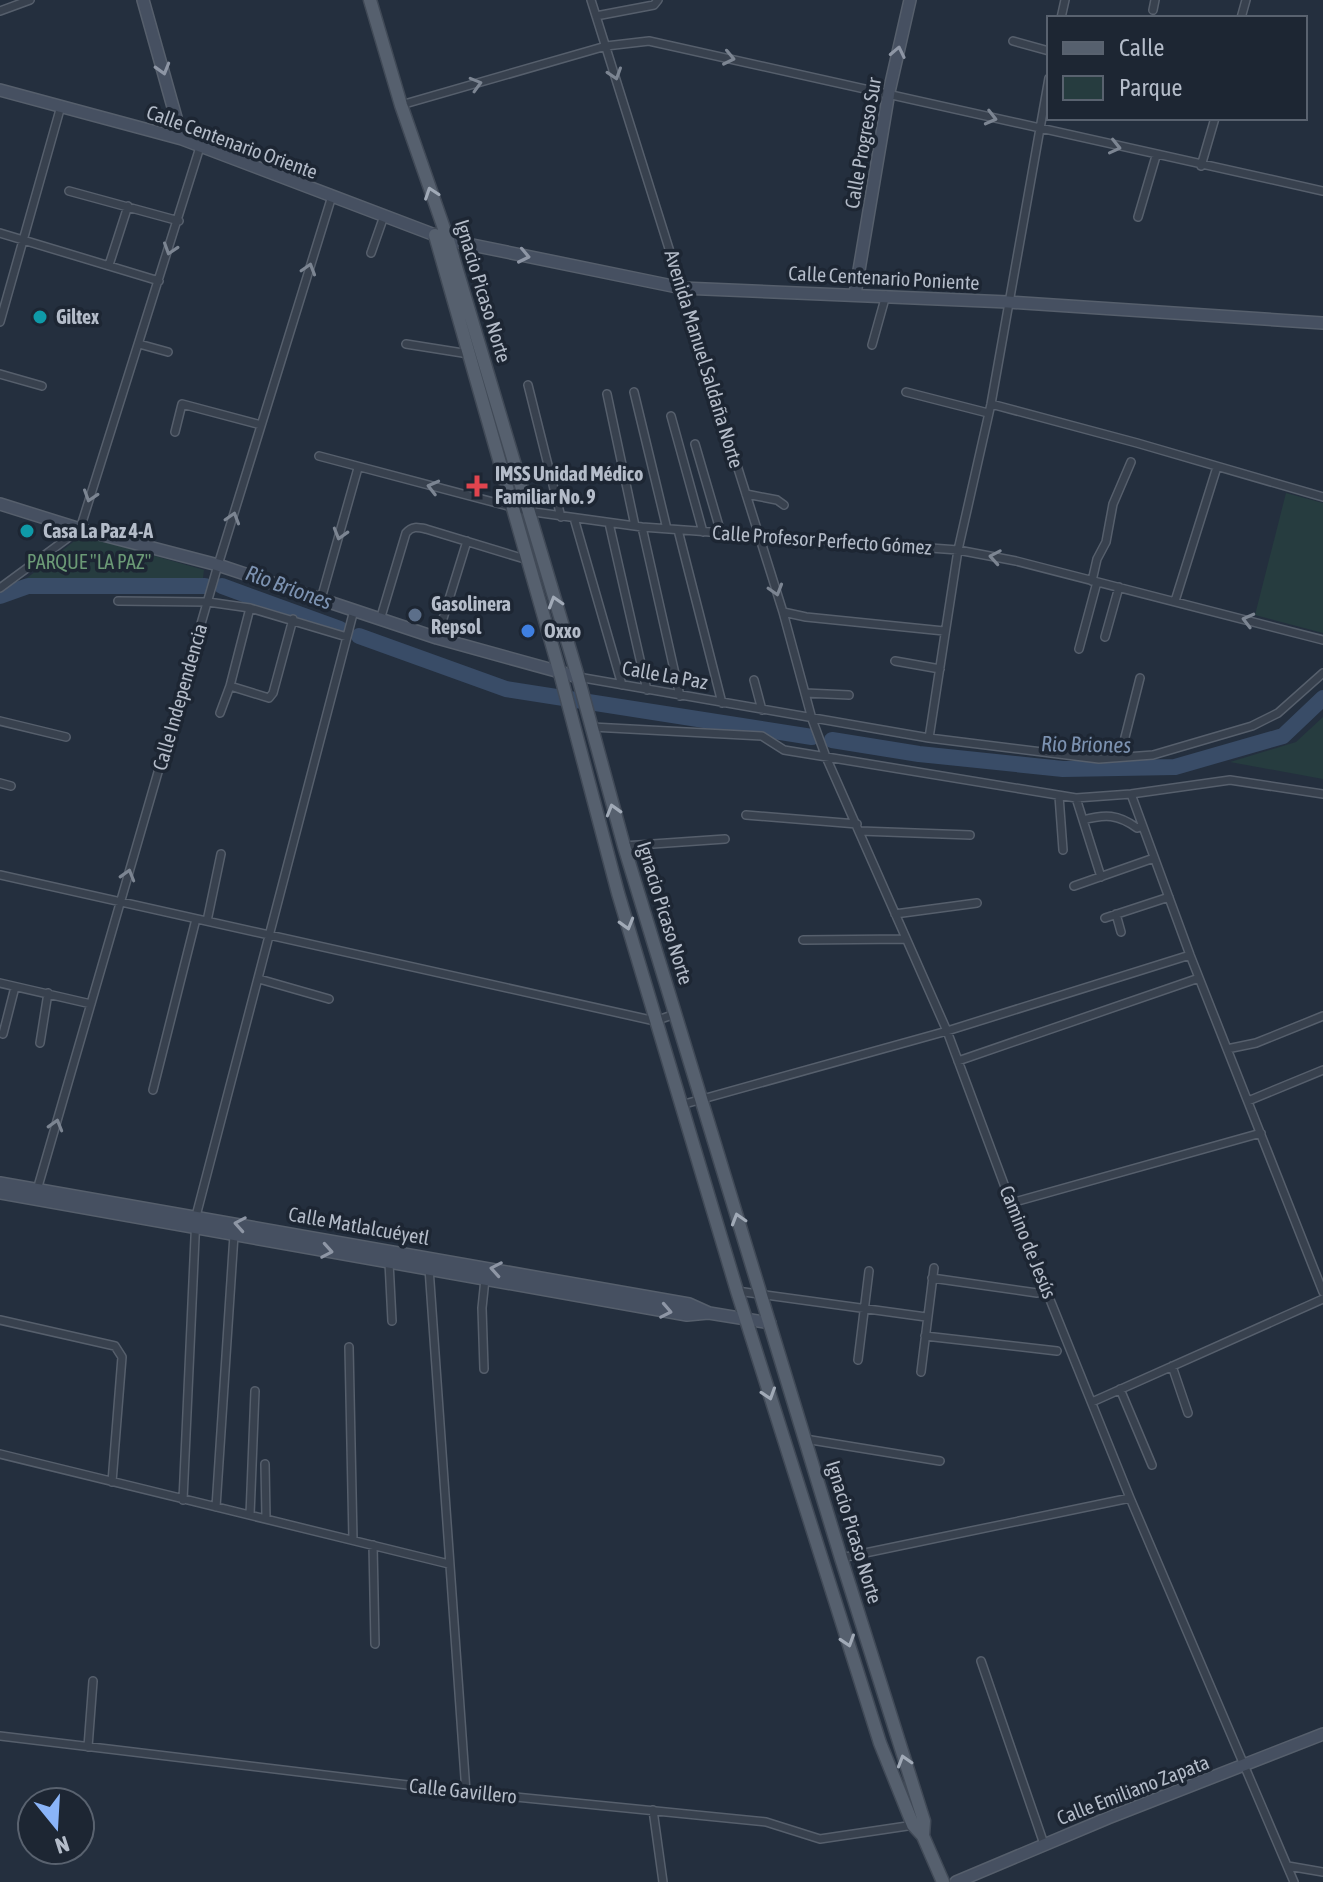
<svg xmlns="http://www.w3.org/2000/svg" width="1323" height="1882" viewBox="0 0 1323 1882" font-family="'Asap Condensed',sans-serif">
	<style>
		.green { fill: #263c3f }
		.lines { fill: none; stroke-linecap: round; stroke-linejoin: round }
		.river { stroke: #394c67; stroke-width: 16 }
		.street-casing { stroke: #565f6c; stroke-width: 10 }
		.secondary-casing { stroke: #565f6c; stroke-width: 14 }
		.primary-casing { stroke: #414a57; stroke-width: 15 }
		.street { stroke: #38414e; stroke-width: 7 }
		.secondary { stroke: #465061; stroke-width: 11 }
		.primary { stroke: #56606e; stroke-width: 12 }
		.oneway { stroke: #8e96a5 }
		.oneway2 { stroke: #7c8592 }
		.oneway3 { stroke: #a1aab7 }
		.culture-dot { fill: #0f9aa8; stroke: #1d2633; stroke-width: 3 }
		.health-dot { fill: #e0444e; stroke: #1d2633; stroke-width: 3 }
		.service-dot { fill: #5c6f8a; stroke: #1d2633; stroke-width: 3 }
		.shop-dot { fill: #3f7fe0; stroke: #1d2633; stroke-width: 3 }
		.labels { text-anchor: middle; stroke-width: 7; stroke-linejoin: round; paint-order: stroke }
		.street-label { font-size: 20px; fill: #b4bcc9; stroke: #1d2633 }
		.poi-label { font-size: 20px; font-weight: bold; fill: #b4bcc9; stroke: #1d2633; text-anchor: start }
		.park-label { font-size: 20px; fill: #6b9a76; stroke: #1d2633 }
		.water-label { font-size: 22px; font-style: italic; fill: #7c92b1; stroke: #1d2633 }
	</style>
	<rect width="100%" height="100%" fill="#242f3e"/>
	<path class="green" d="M1286 493 1323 503V633L1255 615Z
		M82 535 204 570 202 586 18 585Z
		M1323 717V779L1230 762 1296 742Z"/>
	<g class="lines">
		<path class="river" d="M222 586 340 629
			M0 596 28 586H205
			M359 636 506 689 812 737
			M832 740 919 754 1063 769 1175 767 1283 736 1323 698"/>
		<g class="street-casing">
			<path id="street" d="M591 0 783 612 812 719 826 757 947 1031 1011 1203 1130 1498 1294 1882
				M1153 10 1155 0
				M0 11 30 0
				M596 16 654 5 658 0
				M1061 18 1065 0
				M1241 18 1246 0
				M1013 41 1049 51
				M401 105 606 46 649 41 1323 191
				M1201 166 1215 118
				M69 191 179 221
				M1138 217 1156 156
				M0 233 159 281
				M371 253 384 216
				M109 265 128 206
				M0 322 61 106
				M139 344 168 352
				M406 344 469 354
				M872 345 886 295
				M0 374 42 386
				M528 385 561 517
				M634 392 667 529
				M906 392 988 413
				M607 394 635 526
				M991 404 1137 443 1323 497
				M671 416 703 532
				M175 432 182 404 261 425
				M695 444 721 533
				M319 456 527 511 642 527 958 550 1016 561 1323 640
				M746 494 777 500 784 505
				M574 518 622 685
				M609 523 647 690
				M642 527 680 696
				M678 530 722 703
				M1092 581 1097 559 1106 542 1113 504 1131 462
				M0 588 80 529 200 147
				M321 599 358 468
				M118 601 208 602 250 608 347 637
				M1175 601 1217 467
				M783 612 806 617 944 631
				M380 620 406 533C412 526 417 527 426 529L528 560
				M1105 637 1119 587
				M437 638 467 541
				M1079 649 1097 582
				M895 661 940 669
				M578 677 929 738 1099 759 1153 755 1252 726 1278 713 1323 673
				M754 680 762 710
				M230 686 269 698 273 693 293 619
				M805 693 849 695
				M220 713 230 686 250 608
				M0 721 66 737
				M592 727 762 736 784 750 1076 798 1131 794 1230 780 1323 794
				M929 738 958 550 991 404 1049 78
				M1120 757 1140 678
				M0 783 11 786
				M1131 794 1190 955 1323 1292
				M1059 796 1063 850
				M1076 798 1101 877
				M746 815 857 824
				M1083 820C1105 814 1118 814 1137 828L1142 826
				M860 831 970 835
				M624 846 725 839
				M0 875 655 1021 675 1014
				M1074 886 1154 858
				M895 914 977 903
				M1116 914 1121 932
				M1105 918 1169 897
				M207 921 221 854
				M803 940 906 939
				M259 979 329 999
				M0 983 91 1004
				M3 1034 15 987
				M40 1043 48 993
				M1227 1049 1256 1043 1323 1016
				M958 1061 1199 978
				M153 1090 196 919
				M1248 1101 1323 1070
				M681 1105 947 1031 1190 955
				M37 1190 218 565 332 196
				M1011 1203 1261 1133
				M389 1262 392 1321
				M429 1268 466 1792
				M932 1278 1037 1293
				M737 1291 926 1317
				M0 1320 115 1346 122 1357 112 1482
				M925 1336 1057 1351
				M349 1347 353 1540
				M858 1360 869 1271
				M1172 1366 1188 1413
				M484 1369 482 1308 485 1279
				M921 1372 934 1268
				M1120 1389 1152 1465
				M1092 1402 1323 1299
				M805 1439 940 1461
				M0 1454 449 1564
				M265 1464 266 1518
				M183 1500 196 1216 354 610
				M216 1507 234 1235
				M250 1515 255 1391
				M373 1545 375 1644
				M841 1558 1130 1498
				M981 1661 1044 1844
				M0 1736 466 1792 766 1822 820 1839 914 1825
				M88 1747 93 1681
				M653 1810 663 1882
				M1288 1866 1323 1872"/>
		</g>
		<g class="secondary-casing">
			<path id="secondary" d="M143 0 182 139
				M0 90 182 139 448 240 682 288 1008 302 1323 323
				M855 294 889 92 910 0
				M0 504 80 529 218 565 437 638 578 677
				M0 1183 689 1304 709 1313 770 1323
				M0 1193 687 1315 708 1313
				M956 1882 1108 1818 1323 1734"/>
		</g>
		<g class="primary-casing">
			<path id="primary" d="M370 0 401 105 448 240 578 677 624 846 841 1558 924 1821 923 1836
				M435 235 560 673 618 893 737 1291 880 1743 913 1825 923 1836 943 1882"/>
		</g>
		<use href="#street" class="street"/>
		<use href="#secondary" class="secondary"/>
		<use href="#primary" class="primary"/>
	</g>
	<defs><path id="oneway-chevron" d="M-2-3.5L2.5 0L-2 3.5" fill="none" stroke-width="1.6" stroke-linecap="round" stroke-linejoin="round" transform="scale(2)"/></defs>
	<g class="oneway">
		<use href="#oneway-chevron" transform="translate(898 52) rotate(-78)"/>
		<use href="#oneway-chevron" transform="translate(163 69) rotate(74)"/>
		<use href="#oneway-chevron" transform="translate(524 256) rotate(12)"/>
		<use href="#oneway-chevron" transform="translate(240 1224) rotate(-170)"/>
		<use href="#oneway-chevron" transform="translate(327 1251) rotate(10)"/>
		<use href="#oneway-chevron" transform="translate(496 1269) rotate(-170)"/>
		<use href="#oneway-chevron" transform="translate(666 1311) rotate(11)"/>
	</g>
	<g class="oneway2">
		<use href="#oneway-chevron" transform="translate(729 58) rotate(12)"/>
		<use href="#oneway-chevron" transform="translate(615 74) rotate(72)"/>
		<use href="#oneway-chevron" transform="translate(476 84) rotate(-16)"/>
		<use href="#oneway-chevron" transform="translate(991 118) rotate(14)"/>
		<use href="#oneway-chevron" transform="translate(1115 147) rotate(13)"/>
		<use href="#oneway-chevron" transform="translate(170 249) rotate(108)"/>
		<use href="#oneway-chevron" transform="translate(309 269) rotate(-73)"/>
		<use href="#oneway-chevron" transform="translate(433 487) rotate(-166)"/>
		<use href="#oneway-chevron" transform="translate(90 496) rotate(108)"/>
		<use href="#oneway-chevron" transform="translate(233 518) rotate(-73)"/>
		<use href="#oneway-chevron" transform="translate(340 534) rotate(106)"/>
		<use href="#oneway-chevron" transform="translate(995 557) rotate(-170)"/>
		<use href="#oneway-chevron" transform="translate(776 590) rotate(73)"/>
		<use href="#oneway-chevron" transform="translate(1248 620) rotate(-165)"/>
		<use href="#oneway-chevron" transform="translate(128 875) rotate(-74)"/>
		<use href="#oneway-chevron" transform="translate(56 1125) rotate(-74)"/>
	</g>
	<g class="oneway3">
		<use href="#oneway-chevron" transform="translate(431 193) rotate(-109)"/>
		<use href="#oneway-chevron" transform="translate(555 602) rotate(-107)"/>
		<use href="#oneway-chevron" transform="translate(613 810) rotate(-106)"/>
		<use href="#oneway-chevron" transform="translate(627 924) rotate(74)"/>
		<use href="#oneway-chevron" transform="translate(738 1219) rotate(-107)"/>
		<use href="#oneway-chevron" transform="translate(769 1394) rotate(72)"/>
		<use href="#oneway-chevron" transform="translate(848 1641) rotate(72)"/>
		<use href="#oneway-chevron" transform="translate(904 1761) rotate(-107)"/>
	</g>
	<g class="culture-dot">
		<circle cx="40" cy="317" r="8"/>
		<circle cx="27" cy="531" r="8"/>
	</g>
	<path class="health-dot" d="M473 474h8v8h8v8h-8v8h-8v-8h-8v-8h8z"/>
	<circle class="service-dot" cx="415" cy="615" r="8"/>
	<circle class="shop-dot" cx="528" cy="631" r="8"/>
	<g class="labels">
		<g class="street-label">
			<text transform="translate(232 142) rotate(20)" y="7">Calle Centenario Oriente</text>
			<text transform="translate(863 143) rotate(-80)" y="7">Calle Progreso Sur</text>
			<text transform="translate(884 278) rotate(3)" y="7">Calle Centenario Poniente</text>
			<text transform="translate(483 291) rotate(73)" y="7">Ignacio Picaso Norte</text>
			<text transform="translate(704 359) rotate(73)" y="7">Avenida Manuel Saldaña Norte</text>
			<text transform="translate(822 540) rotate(4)" y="7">Calle Profesor Perfecto Gómez</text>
			<text transform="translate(665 675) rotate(10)" y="7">Calle La Paz</text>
			<text transform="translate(180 697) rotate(-74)" y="7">Calle Independencia</text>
			<text transform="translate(665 913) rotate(73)" y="7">Ignacio Picaso Norte</text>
			<text transform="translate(359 1226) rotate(10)" y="7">Calle Matlalcuéyetl</text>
			<text transform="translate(1028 1242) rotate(68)" y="7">Camino de Jesús</text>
			<text transform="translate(854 1532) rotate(73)" y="7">Ignacio Picaso Norte</text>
			<text transform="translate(1133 1790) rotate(-21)" y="7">Calle Emiliano Zapata</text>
			<text transform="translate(463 1791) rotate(6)" y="7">Calle Gavillero</text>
		</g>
		<g class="poi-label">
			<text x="56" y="324">Giltex</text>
			<text x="495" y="481">IMSS Unidad Médico<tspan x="495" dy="23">Familiar No. 9</tspan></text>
			<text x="43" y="538">Casa La Paz 4-A</text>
			<text x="431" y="611">Gasolinera<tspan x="431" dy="23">Repsol</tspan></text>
			<text x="544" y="638">Oxxo</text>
		</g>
		<g class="park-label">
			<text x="89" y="569">PARQUE "LA PAZ"</text>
		</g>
		<g class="water-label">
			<text transform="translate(289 587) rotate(20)" y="8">Rio Briones</text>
			<text transform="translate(1086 744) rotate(1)" y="8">Rio Briones</text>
		</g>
	</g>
	<rect x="1047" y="16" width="260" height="104" fill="#1d2633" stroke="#59626f" stroke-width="2"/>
	<rect x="1063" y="42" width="40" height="12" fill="#56606e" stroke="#59626f" stroke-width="2"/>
	<text x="1119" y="56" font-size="24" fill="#b4bcc9">Calle</text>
	<rect x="1063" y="76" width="40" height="24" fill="#263c3f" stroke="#59626f" stroke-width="2"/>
	<text x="1119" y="96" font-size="24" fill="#b4bcc9">Parque</text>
	<g transform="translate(56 1826) rotate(162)"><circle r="38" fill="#1d2633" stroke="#59626f" stroke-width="2"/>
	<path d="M0-6L14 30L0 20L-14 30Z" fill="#8ab4f8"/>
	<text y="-12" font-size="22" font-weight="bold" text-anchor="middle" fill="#b4bcc9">N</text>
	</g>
</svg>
